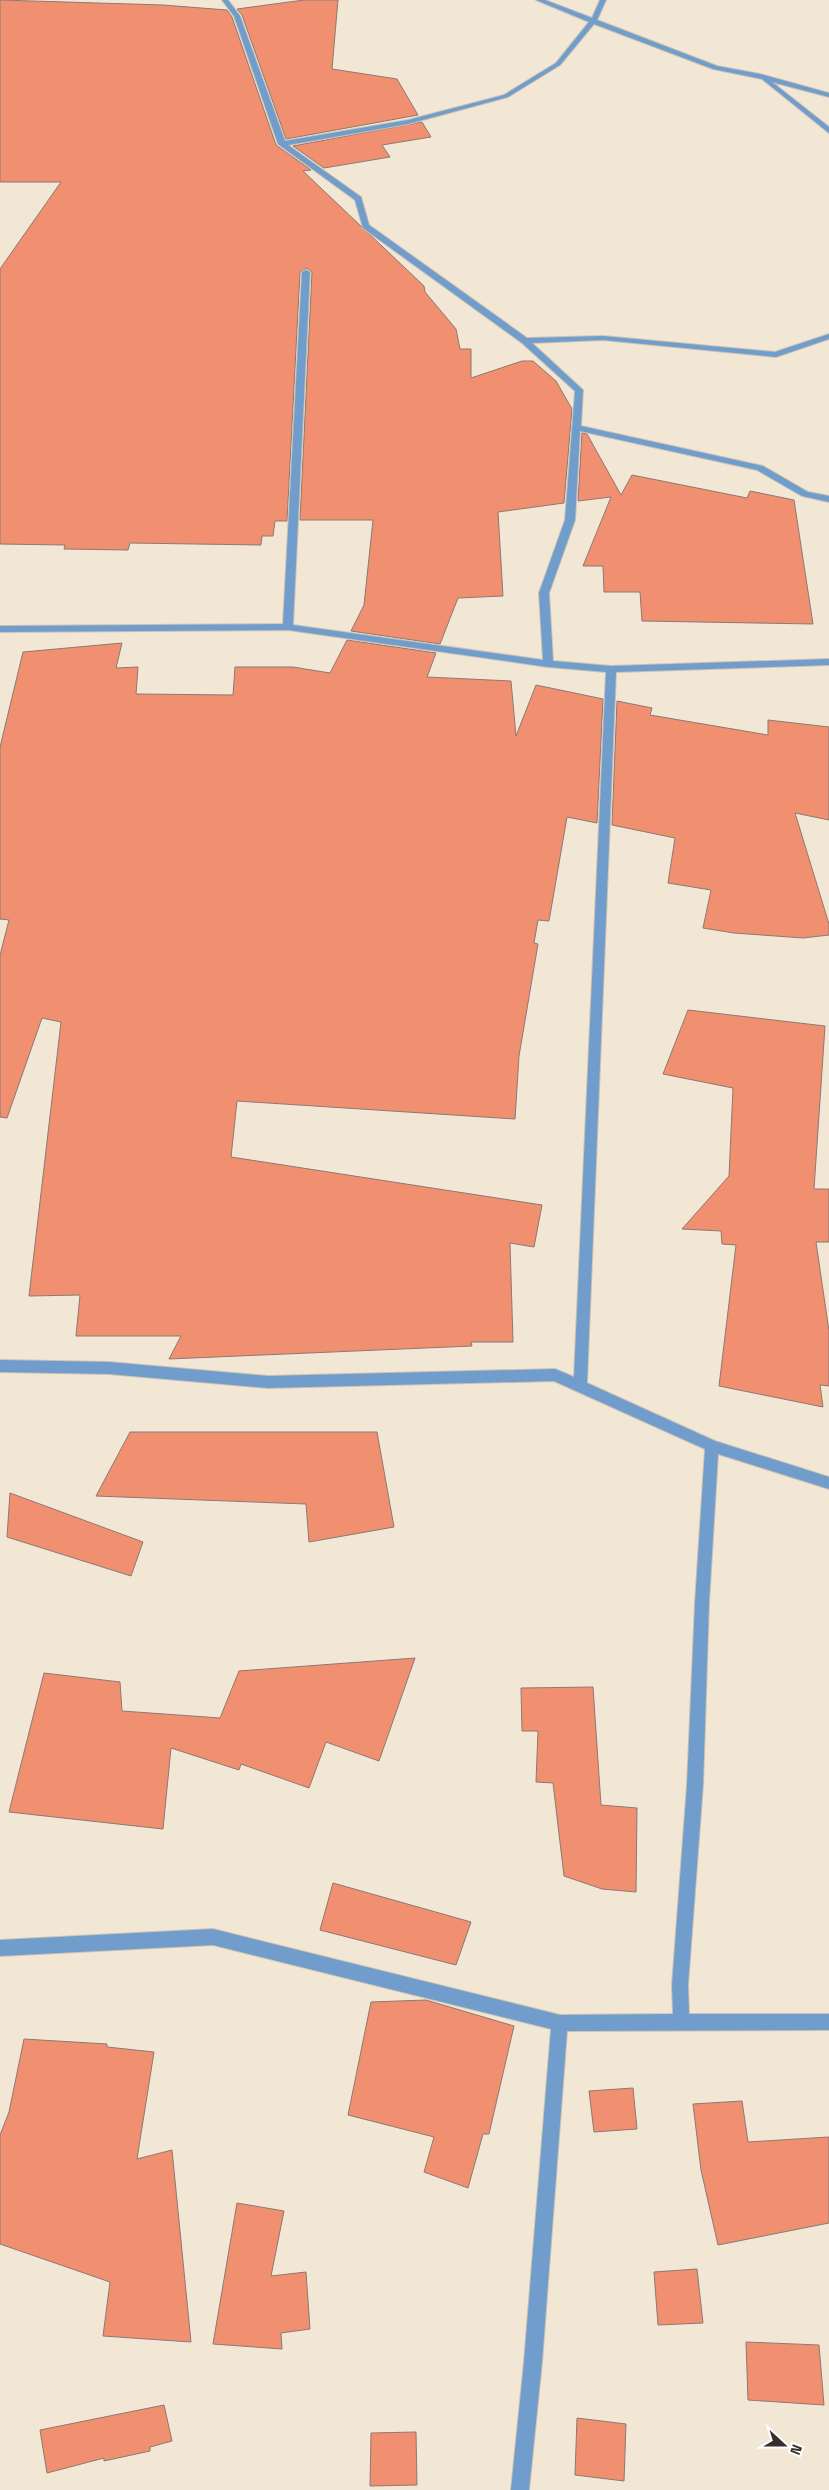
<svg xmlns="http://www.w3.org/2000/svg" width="829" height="2490" viewBox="0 0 829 2490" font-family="'Space Grotesk',sans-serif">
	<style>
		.building { fill: #f09070; stroke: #8c7972 }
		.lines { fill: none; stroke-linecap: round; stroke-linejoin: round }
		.street-casing { stroke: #ccc2b3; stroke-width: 2 }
		.street { fill: #709dcb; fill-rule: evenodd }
	</style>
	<rect width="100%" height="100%" fill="#f2e6d5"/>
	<path class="building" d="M0 0 163 5 227 10 232 17 276 145 311 170 303 171 424 286 425 292 456 329 460 349H471V378L522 361H533L556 381 572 409 564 503 498 512 503 596 458 598 440 644 351 631 364 605 373 520H300L312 272 307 268 300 272 287 521H275L273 536H262L261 545 130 543 128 550 64 549 65 545 0 544V269L61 182H0Z
		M304 0H338L332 69 397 79 418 115 286 139 242 15 237 9Z
		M422 122 431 137 382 145 390 157 324 168 293 146Z
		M582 433 587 434 621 495 632 475 747 498 750 491 794 500 813 624 642 621 640 592H604L603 566H583L611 497 578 501Z
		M347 640 436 653 427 677 511 681 516 736 536 685 603 699 597 823 567 817 549 921 538 920 534 943 538 944 519 1056 515 1119 237 1101 231 1157 542 1205 534 1247 510 1243 513 1342H471L472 1346 169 1359 181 1336H76L80 1295 29 1296 61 1022 42 1018 7 1118 0 1117V955L9 920 0 919V747L23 652 122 643 116 668 138 667 136 694 233 695 235 667H293L330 673Z
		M617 701 652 708 650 715 768 735V720L829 727V820L795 813 829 924V935L803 938 734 933 703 928 711 890 668 883 675 838 612 825Z
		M688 1010 825 1026 814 1189H829V1242H816L829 1331V1386L820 1385 823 1407 719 1386 736 1245 722 1244 721 1231 682 1229 729 1176 733 1088 663 1074Z
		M130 1432H377L394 1527 309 1542 306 1504 96 1496Z
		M10 1493 143 1542 131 1576 7 1537Z
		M415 1658 379 1761 326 1742 309 1788 241 1764 239 1770 171 1748 163 1829 9 1812 44 1673 120 1682 122 1711 220 1718 239 1671Z
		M593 1687 601 1805 637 1808 636 1892 602 1889 564 1876 553 1783 536 1782 538 1731H522L521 1688Z
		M333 1883 471 1922 456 1965 320 1930Z
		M426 2000 514 2026 489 2134H483L468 2188 424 2172 434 2137 348 2115 371 2002Z
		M24 2039 107 2044V2047L154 2052 137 2159 172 2150 191 2342 103 2336 110 2282 0 2244V2135L9 2112Z
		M633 2088 637 2129 594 2132 589 2091Z
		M742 2101 748 2142 829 2137V2223L718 2245 701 2170 693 2104Z
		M237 2203 284 2211 271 2276 306 2272 310 2329 281 2333 282 2349 213 2344Z
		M697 2269 703 2323 658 2325 654 2272Z
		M746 2342 819 2345 824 2405 748 2400Z
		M164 2405 172 2441 150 2447V2451L104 2461V2458L47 2473 40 2430Z
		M577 2418 626 2424 624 2481 575 2475Z
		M416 2432 417 2485 370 2486 371 2433Z"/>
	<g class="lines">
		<g class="street-casing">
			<path id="street" d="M222 0H228L240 16 285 141 408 120 504 95 556 63 589 22 536 0H545L592 18 600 0H606L597 20 717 66 760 74 829 93V97L772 82 829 127V133L762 79 713 69 594 24 560 65 508 97 408 124 288 145 361 197 369 225 527 338 603 336 775 352 829 334V339L776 357 603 340 532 343 583 390 581 426 763 466 808 492 829 496V502L802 496 757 470 580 431 575 520 549 593 553 661 611 666 829 659V665L616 672 587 1383 715 1441 829 1477V1489L718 1454 709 1603 703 1785 688 1985 689 2014H829V2030L567 2031 542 2362 529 2490H511L524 2362 551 2029 213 1945 0 1956V1940L213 1929 560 2015 673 2014 672 1985 687 1785 695 1603 705 1449 554 1381 268 1388 109 1374 0 1372V1360L109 1362 268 1376 555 1369 574 1377 606 672 548 667 288 630 0 632V626L283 624 302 272 306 270 310 272 293 625 543 660 539 593 565 520 575 391 522 343 363 228 355 200 278 144 234 16Z"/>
		</g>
		<use href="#street" class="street"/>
	</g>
	<g transform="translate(784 2445) rotate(111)" stroke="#ffffff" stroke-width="4" paint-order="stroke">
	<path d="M0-4L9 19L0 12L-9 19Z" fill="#35312a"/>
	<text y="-8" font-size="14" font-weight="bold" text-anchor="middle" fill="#35312a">N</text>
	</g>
</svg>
